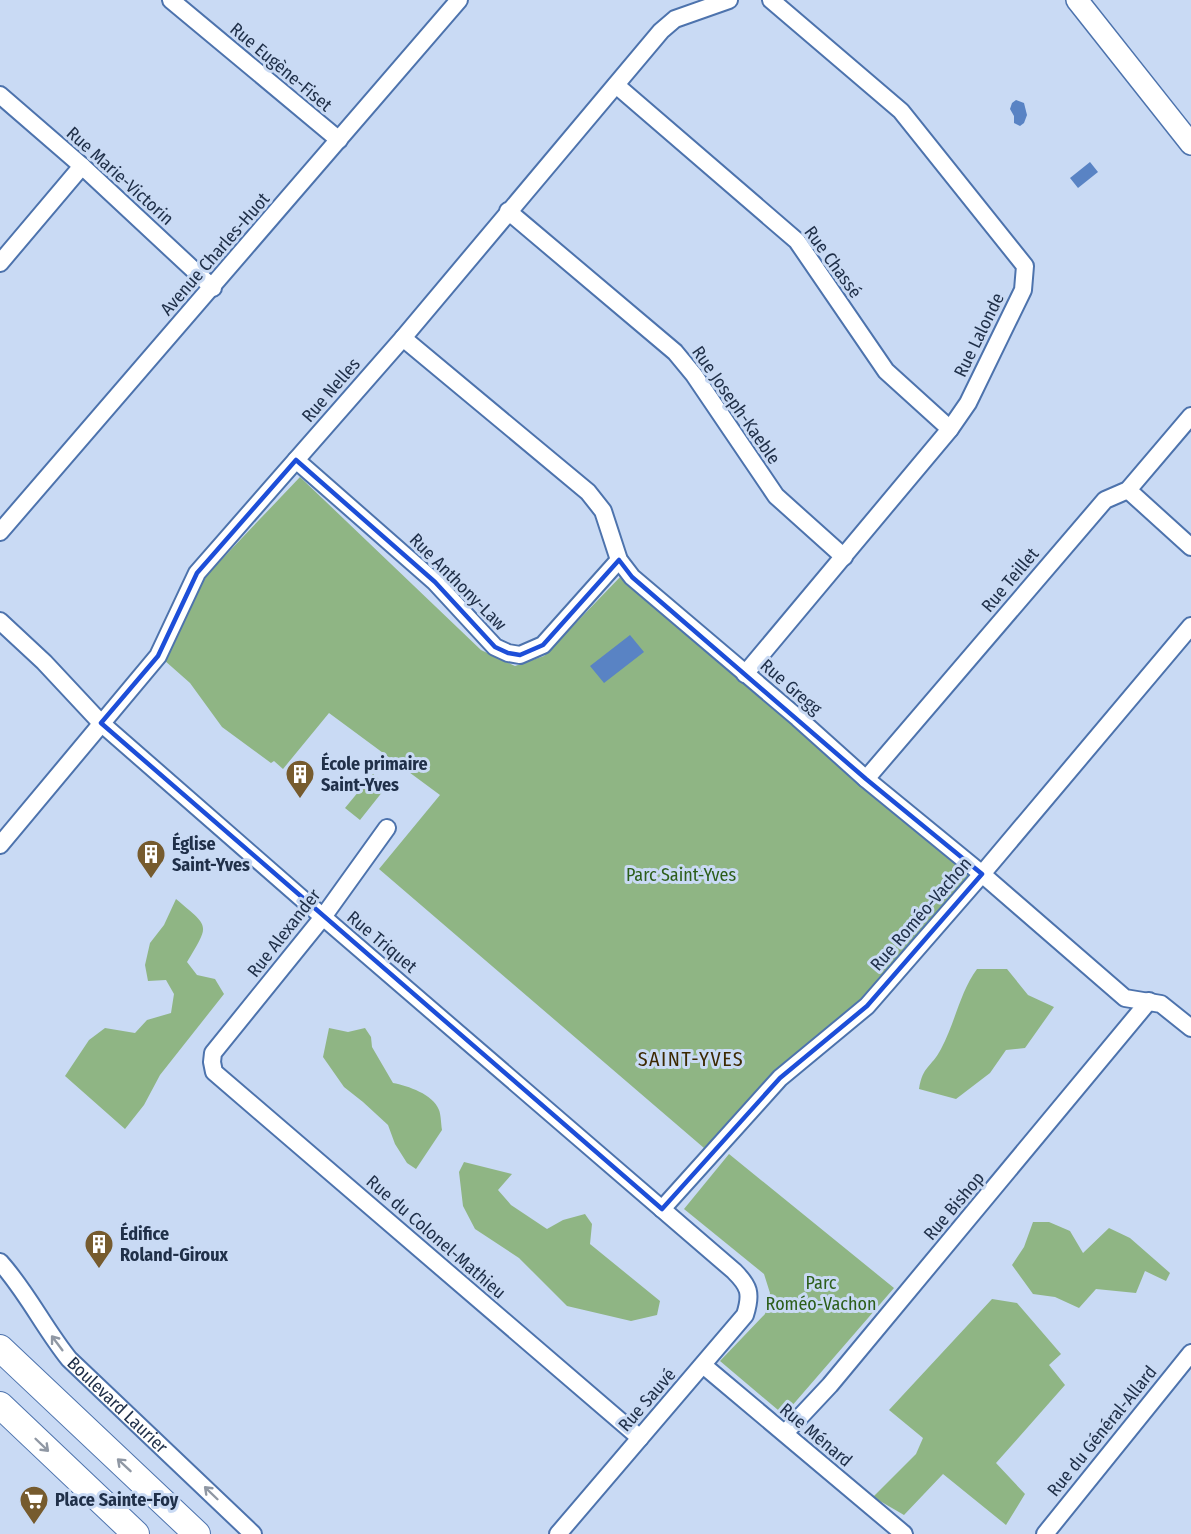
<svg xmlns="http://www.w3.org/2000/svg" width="1191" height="1534" viewBox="0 0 1191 1534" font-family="'Fira Sans Condensed',sans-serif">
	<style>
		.green { fill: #8fb584 }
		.water { fill: #5983c4 }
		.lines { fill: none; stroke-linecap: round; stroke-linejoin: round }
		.minor-casing { stroke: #4d73ad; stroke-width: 20 }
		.tertiary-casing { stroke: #4d73ad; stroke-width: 24 }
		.primary-casing { stroke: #4d73ad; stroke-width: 28 }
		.minor { stroke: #fff; stroke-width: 16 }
		.tertiary { stroke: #fff; stroke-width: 21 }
		.primary { stroke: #fff; stroke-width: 26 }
		.oneway { stroke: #9098a4 }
		.marked { fill: none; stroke: #1d4ed8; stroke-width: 4.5; stroke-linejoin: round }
		.labels { text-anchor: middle; stroke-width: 6; stroke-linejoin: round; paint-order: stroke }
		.street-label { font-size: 18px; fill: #203049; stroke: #c9daf4 }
		.poi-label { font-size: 18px; font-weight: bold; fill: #203049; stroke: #c9daf4; text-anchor: start }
		.park-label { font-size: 18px; fill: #2c5e1a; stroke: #c9daf4 }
		.neighbourhood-label { font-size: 20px; letter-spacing: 1.5px; fill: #3c2801; stroke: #c9daf4 }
	</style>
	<rect width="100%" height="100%" fill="#c9daf4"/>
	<path class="green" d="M300 477 481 650 515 666 544 656 623 574 976 876 877 992 775 1074 704 1148 379 869 440 795 329 713 283 769 274 761 271 763 222 727 190 683 164 660 203 579Z
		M373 774 387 786 360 820 345 808Z
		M176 899C210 928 210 923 187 962L197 975 215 979 224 994 160 1075 144 1105 125 1129 65 1076 89 1040 105 1028 135 1033 147 1020 171 1013 174 994 166 980 148 981 145 965 150 943 164 925Z
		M977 969H1007L1028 995 1054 1007 1025 1048 1006 1050 990 1073 956 1099 919 1089C923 1065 931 1068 941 1049 955 1023 960 992 977 969Z
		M329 1028 348 1032 365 1028 371 1037 372 1047 393 1083C408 1086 433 1094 439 1110 441 1115 441 1124 442 1130L416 1169 407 1163 395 1144 388 1125 363 1102 344 1087 323 1057Z
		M729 1154 894 1288 784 1415 720 1361 765 1314 770 1293 764 1274 684 1209Z
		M464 1162 512 1174 498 1190 511 1205 547 1229 563 1220 585 1214 592 1224 590 1244 660 1301 657 1315 631 1321 567 1306 519 1258 475 1229 463 1206 459 1172Z
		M1033 1222H1049L1070 1231 1083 1253 1109 1228 1130 1238 1170 1273 1166 1281 1145 1271 1136 1293 1096 1289 1079 1308 1055 1297 1033 1294 1012 1265 1024 1247Z
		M992 1299 1017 1303 1061 1354 1049 1365 1065 1385 996 1463 1025 1494 1006 1525 943 1474 904 1515 873 1497 916 1454 923 1438 889 1410Z"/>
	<path class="water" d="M1016 100 1024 103 1027 115 1024 123 1020 126 1014 123V116L1010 109 1012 103Z
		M1090 162 1098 172 1078 188 1070 178Z
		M630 635 644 652 604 683 590 666Z"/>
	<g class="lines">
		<g class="minor-casing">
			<g id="minor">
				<path d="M171 0 339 140"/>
				<path d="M616 85 797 241 886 371 950 429"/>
				<path d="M0 95 82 166 213 288"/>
				<path d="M508 211 675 352 694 375 776 496 844 557"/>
				<path d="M0 263 82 166"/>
				<path d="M403 338 588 492 603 511 619 560 632 577 798 718 866 779 982 874 1125 998 1161 1004 1191 1028"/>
				<path d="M296 460 435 582 495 647 508 653 520 655 543 645 619 560"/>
				<path d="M1128 490 1191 547"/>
				<path d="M0 532 459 0"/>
				<path d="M0 621 44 662 101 723 323 917 734 1271C749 1286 752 1293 745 1315L558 1534"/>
				<path d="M745 674 950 429 968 403 1023 290 1025 266 901 111 771 0"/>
				<path d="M866 779 1105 500 1128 490 1191 416"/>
				<path d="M387 828 323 917 213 1053 212 1062 214 1072 640 1438"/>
				<path d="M0 845 158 656 197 573 403 338 661 31 675 19 729 0"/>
				<path d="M662 1209 780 1078 867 1006 982 874 1191 626"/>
				<path id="s1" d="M0 1262C27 1292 44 1328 69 1359L253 1534"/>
				<path d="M703 1365 904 1534"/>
				<path d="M785 1433 830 1385 1149 1001"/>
				<path d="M1045 1534 1191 1353"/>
			</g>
		</g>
		<g class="tertiary-casing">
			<path id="tertiary" d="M1077 0 1191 144"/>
		</g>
		<g class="primary-casing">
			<path id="primary" d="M0 1348 197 1534
				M0 1405 136 1534"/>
		</g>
		<use href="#minor" class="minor"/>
		<use href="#tertiary" class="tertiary"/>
		<use href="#primary" class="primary"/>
	</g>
	<defs><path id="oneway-shaft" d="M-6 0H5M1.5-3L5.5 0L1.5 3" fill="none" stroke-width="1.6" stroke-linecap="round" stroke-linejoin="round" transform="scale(1.5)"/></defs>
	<g class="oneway">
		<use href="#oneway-shaft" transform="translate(57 1343) rotate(-127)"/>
		<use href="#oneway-shaft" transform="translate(42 1445) rotate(44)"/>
		<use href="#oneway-shaft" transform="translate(124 1465) rotate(-137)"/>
		<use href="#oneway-shaft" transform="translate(211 1493) rotate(-136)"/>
	</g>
	<path class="marked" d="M296 460 435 582 495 647 508 653 520 655 543 645 619 560 632 577 866 779 982 874 867 1006 780 1078 662 1209 101 723 158 656 197 573Z"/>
	<defs>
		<g id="building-pin" transform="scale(1.5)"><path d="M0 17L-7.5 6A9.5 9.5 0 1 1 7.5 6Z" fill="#765b2e" stroke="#c9daf4"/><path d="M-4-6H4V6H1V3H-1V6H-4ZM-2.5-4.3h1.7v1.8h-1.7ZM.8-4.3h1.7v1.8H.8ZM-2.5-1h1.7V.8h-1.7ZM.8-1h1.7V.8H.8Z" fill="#fff"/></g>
		<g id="supermarket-pin" transform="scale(1.5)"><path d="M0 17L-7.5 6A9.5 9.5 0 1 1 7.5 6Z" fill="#765b2e" stroke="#c9daf4"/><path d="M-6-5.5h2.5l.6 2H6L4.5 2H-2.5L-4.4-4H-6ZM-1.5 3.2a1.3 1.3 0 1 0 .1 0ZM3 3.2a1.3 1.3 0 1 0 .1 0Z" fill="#fff"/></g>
	</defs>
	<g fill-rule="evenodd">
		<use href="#building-pin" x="300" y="774"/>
		<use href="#building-pin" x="151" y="854"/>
		<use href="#building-pin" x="99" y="1244"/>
		<use href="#supermarket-pin" x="34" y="1500"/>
	</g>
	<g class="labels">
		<g class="street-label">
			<text transform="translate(281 67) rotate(40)" y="6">Rue Eugène-Fiset</text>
			<text transform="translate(120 176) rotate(42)" y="6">Rue Marie-Victorin</text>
			<text transform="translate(215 254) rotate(-49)" y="6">Avenue Charles-Huot</text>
			<text transform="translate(833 262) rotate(54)" y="6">Rue Chassé</text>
			<text transform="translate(979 335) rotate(-64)" y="6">Rue Lalonde</text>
			<text transform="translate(331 390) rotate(-49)" y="6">Rue Nelles</text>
			<text transform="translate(736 405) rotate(55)" y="6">Rue Joseph-Kaeble</text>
			<text transform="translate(1010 580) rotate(-50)" y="6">Rue Teillet</text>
			<text transform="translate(458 582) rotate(45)" y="6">Rue Anthony-Law</text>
			<text transform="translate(791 687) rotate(41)" y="6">Rue Gregg</text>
			<text transform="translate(921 914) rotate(-49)" y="6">Rue Roméo-Vachon</text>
			<text transform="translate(284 933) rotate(-52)" y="6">Rue Alexander</text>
			<text transform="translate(382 942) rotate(40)" y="6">Rue Triquet</text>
			<text transform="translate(954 1206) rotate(-50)" y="6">Rue Bishop</text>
			<text transform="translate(436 1237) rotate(41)" y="6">Rue du Colonel-Mathieu</text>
			<text transform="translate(647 1400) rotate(-49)" y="6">Rue Sauvé</text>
			<text dy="6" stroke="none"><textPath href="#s1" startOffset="186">Boulevard Laurier</textPath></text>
			<text transform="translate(1102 1431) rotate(-51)" y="6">Rue du Général-Allard</text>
			<text transform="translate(816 1435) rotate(40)" y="6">Rue Ménard</text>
		</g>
		<g class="poi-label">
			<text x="321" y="770">École primaire<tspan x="321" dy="21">Saint-Yves</tspan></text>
			<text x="172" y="850">Église<tspan x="172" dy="21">Saint-Yves</tspan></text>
			<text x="120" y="1240">Édifice<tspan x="120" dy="21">Roland-Giroux</tspan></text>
			<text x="55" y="1506">Place Sainte-Foy</text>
		</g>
		<g class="park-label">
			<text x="681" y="881">Parc Saint-Yves</text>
			<text x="821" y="1289">Parc<tspan x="821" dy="21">Roméo-Vachon</tspan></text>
		</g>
		<g class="neighbourhood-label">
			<text x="691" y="1066">SAINT-YVES</text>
		</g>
	</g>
</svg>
